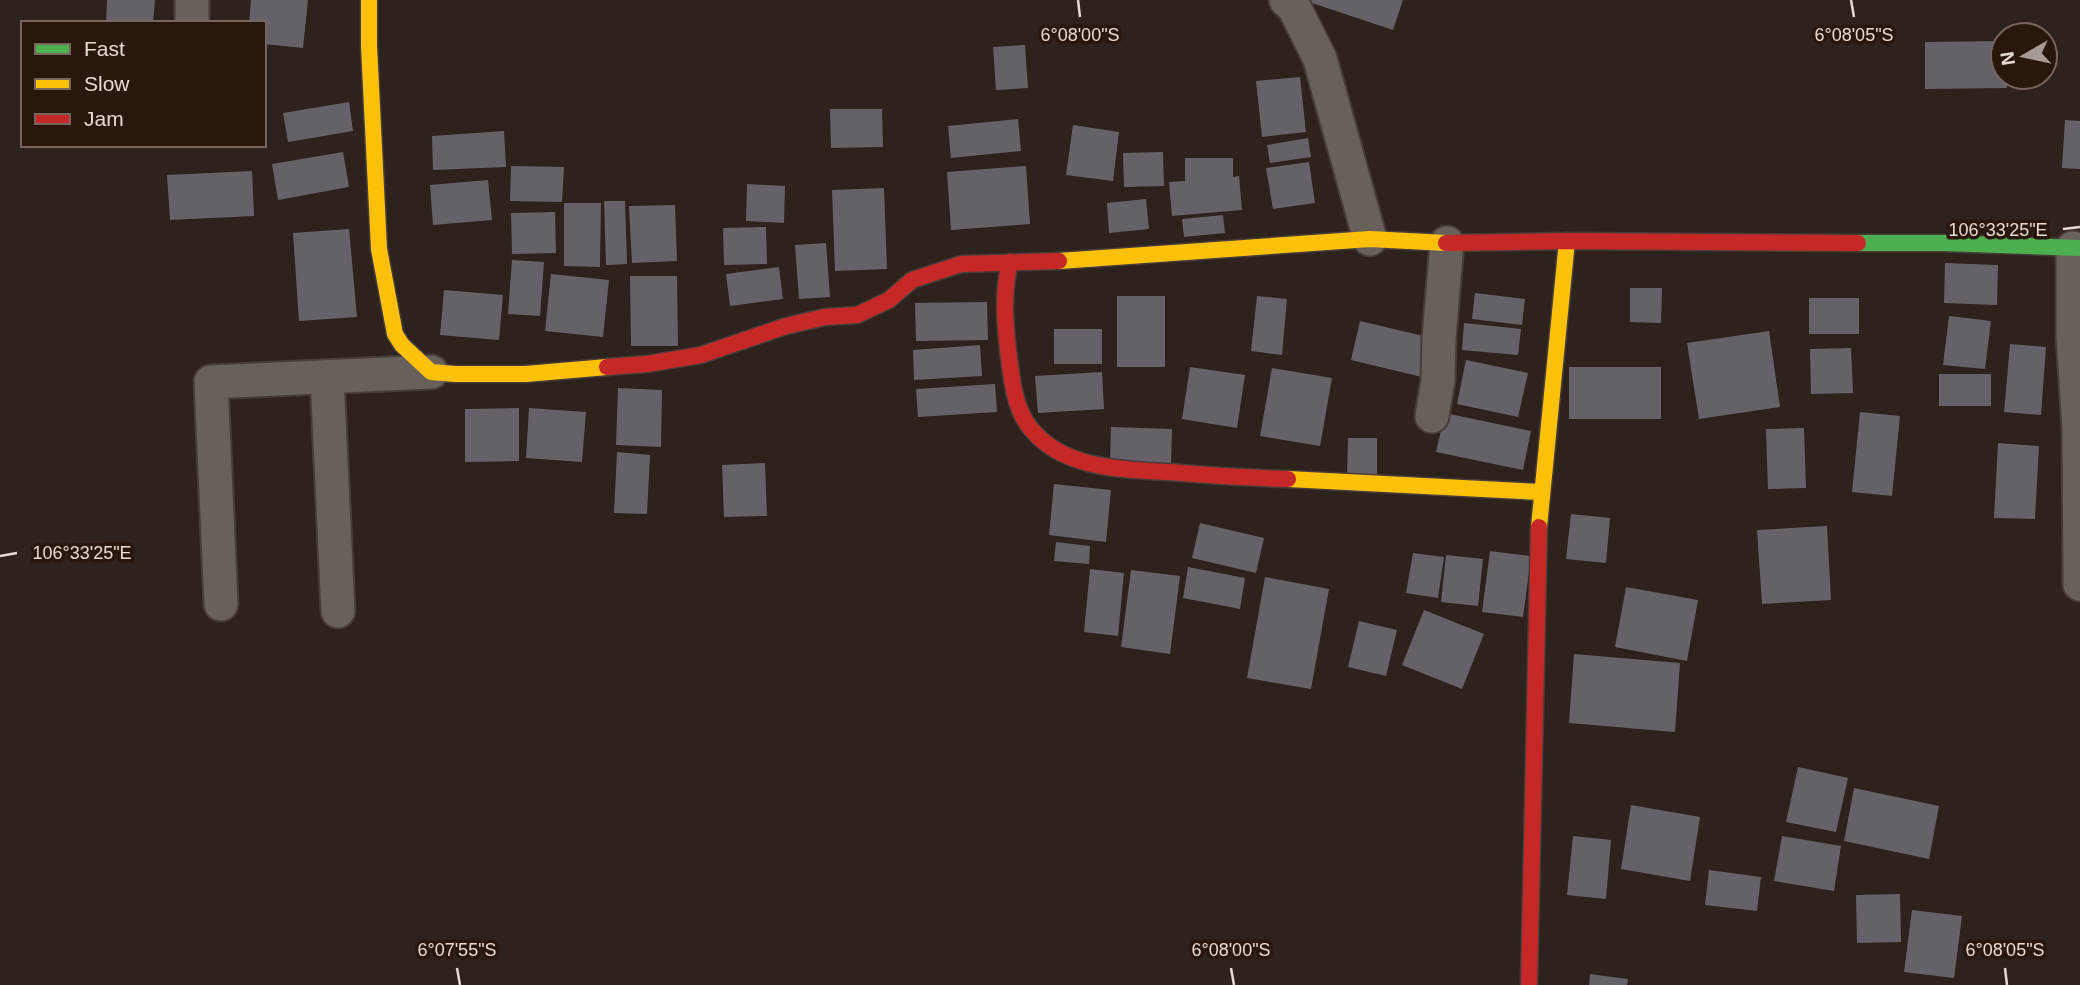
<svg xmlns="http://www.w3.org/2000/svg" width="2080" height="985" viewBox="0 0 2080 985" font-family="Arial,sans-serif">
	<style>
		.building { fill: #666169 }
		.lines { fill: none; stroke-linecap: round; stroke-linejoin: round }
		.street-casing { stroke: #463d39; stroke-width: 37 }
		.fast-casing { stroke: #463d39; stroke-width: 19 }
		.slow-casing { stroke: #463d39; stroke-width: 19 }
		.jam-casing { stroke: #463d39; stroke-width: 19 }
		.street { stroke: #68605b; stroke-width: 33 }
		.fast { stroke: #4caf50; stroke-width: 16 }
		.slow { stroke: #ffc107; stroke-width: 16 }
		.jam { stroke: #c62828; stroke-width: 16 }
		.ticks { fill: none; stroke: #e7dad3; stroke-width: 2.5 }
		.ticks-label { font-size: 18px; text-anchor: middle; fill: #e7dad3; stroke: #29170d; stroke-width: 7; stroke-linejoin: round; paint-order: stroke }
	</style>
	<rect width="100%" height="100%" fill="#2d221c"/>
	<path class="building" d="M107 0H155L153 23H106Z
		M251 0H308L303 48 264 44V23H249Z
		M1303 0H1403L1393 30Z
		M2003 41V77H2007V88L1925 89V42Z
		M1025 45 1028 88 996 90 993 47Z
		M1300 77 1306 132 1262 137 1256 81Z
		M349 102 353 131 288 142 283 113Z
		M830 109H882L883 147 831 148Z
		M1018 119 1021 151 951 158 948 126Z
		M2065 120 2080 121V169L2062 168Z
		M1073 125 1119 132 1113 181 1066 175Z
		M504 131 506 167 433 170 432 136Z
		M1308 138 1311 157 1270 163 1267 145Z
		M343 152 349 187 278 200 272 164Z
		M1163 152 1164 186 1124 187 1123 153Z
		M1185 158H1233V177L1239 176 1242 210 1172 216 1169 182 1185 181Z
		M1309 162 1315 203 1273 209 1266 168Z
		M511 166 564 167 562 202 510 201Z
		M1026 166 1030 224 951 230 947 172Z
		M252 171 254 216 170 220 167 175Z
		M488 180 492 220 433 225 430 185Z
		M747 184 785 186 784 223 746 221Z
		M884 188 887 269 835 271 832 190Z
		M1146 199 1149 229 1109 233 1107 203Z
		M604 201H625L627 264 606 265Z
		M564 203H601L600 267 564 266Z
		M675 205 677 261 632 263 629 206Z
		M555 212 556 253 512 254 511 213Z
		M1223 215 1225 233 1184 237 1182 219Z
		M766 227 767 264 724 265 723 228Z
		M349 229 357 317 299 321 293 233Z
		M826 243 830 297 799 299 795 245Z
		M512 260 544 262 540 316 508 314Z
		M1945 263 1998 265 1997 305 1944 303Z
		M779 267 783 299 730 306 726 274Z
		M551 274 609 280 603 337 545 331Z
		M630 276H677L678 346H631Z
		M1630 288H1662L1661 323 1630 322Z
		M444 290 503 295 499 340 440 335Z
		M1475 293 1525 299 1522 325 1472 319Z
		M1117 296H1165V367H1117Z
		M1257 296 1287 299 1282 355 1251 351Z
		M1809 298H1859V334H1809Z
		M987 302 988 340 916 341 915 303Z
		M1949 316 1991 321 1985 369 1943 365Z
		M1360 321 1432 338 1422 377 1351 360Z
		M1464 323 1521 329 1518 355 1462 350Z
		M1054 329H1102V364H1054Z
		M1769 331 1780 407 1699 419 1687 343Z
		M2010 344 2046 347 2041 415 2004 412Z
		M980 345 982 376 914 380 913 350Z
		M1851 348 1853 393 1811 394 1810 349Z
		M1466 360 1528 373 1518 417 1457 404Z
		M1190 367 1245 375 1237 428 1182 419Z
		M1569 367H1661V419H1569Z
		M1272 368 1332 378 1320 446 1260 436Z
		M1102 372 1104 409 1038 413 1035 376Z
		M1939 374H1991V406H1939Z
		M995 384 997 412 918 417 916 389Z
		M618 388 662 390 661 447 616 445Z
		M519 408V461L465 462V409Z
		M529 408 586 412 582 462 526 458Z
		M1860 412 1900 416 1892 496 1852 492Z
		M1445 413 1531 431 1523 470 1436 452Z
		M1111 427 1172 429 1171 466 1110 464Z
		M1804 428 1806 488 1768 489 1766 429Z
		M1348 438H1377V478L1347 477Z
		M1998 443 2039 446 2035 519 1994 518Z
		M617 452 650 455 647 514 614 513Z
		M765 463 767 516 724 517 722 465Z
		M1054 484 1111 490 1106 542 1049 535Z
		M1571 514 1610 518 1606 563 1566 559Z
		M1200 523 1264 538 1256 573 1192 558Z
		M1827 526 1831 600 1762 604 1757 530Z
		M1056 542 1090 546 1089 564 1054 561Z
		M1490 551 1531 556 1523 617 1482 612Z
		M1413 553 1444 557 1438 598 1406 593Z
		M1446 555 1483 559 1478 606 1441 602Z
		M1188 567 1245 578 1240 609 1183 598Z
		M1090 569 1124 573 1118 636 1084 632Z
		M1131 570 1180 576 1170 654 1121 647Z
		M1265 577 1329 589 1311 689 1247 678Z
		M1626 587 1698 600 1687 661 1615 647Z
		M1424 610 1484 634 1462 689 1402 665Z
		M1359 621 1397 630 1386 676 1348 667Z
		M1574 654 1680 663 1675 732 1569 723Z
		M1798 767 1848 778 1836 832 1786 822Z
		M1854 788 1939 806 1929 859 1844 841Z
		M1631 805 1700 817 1690 881 1621 869Z
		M1573 836 1611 840 1606 899 1567 895Z
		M1782 836 1841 846 1834 891 1774 881Z
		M1709 870 1761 877 1757 911 1705 905Z
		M1900 894 1901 942 1857 943 1856 895Z
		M1912 910 1962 916 1954 978 1904 972Z
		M1590 974 1628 979 1627 985H1589Z"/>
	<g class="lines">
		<g class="street-casing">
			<path id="street" d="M192 0V23
				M1286 0 1294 7 1320 59 1370 239
				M2073 248V337L2079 428 2080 584
				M327 377 338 611
				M1432 416 1438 380 1439 338 1447 243
				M221 604 211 382 431 372"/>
		</g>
		<g class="fast-casing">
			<path id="fast" d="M1858 243H1943L2080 248"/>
		</g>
		<g class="slow-casing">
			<path id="slow" d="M369 0V46L379 249 395 334 402 345 431 372 455 374H526L607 367
				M1059 261 1370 239 1446 243
				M1288 479 1540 492
				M1539 527 1567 241"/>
		</g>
		<g class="jam-casing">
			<path id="jam" d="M1446 243 1567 241 1858 243
				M1010 262C1002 294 1005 326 1009 358 1012 382 1015 410 1031 429 1066 472 1130 469 1181 473 1216 476 1252 478 1288 479
				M607 367 647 364 701 355 786 326 825 317 857 315 889 300 912 280 961 264 1059 261
				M1529 985 1539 527"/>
		</g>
		<use href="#street" class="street"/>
		<use href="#fast" class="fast"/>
		<use href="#slow" class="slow"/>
		<use href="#jam" class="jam"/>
	</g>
	<path class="ticks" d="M1078 0 1080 17M1851 0 1854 17M2063 229 2080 227M0 556 17 553M457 968 460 985M1231 968 1234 985M2005 968 2007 985"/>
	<g class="ticks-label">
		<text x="1080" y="41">6°08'00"S</text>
		<text x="1854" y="41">6°08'05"S</text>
		<text x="1998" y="236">106°33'25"E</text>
		<text x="82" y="559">106°33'25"E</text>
		<text x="457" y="956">6°07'55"S</text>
		<text x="1231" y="956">6°08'00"S</text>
		<text x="2005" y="956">6°08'05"S</text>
	</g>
	<rect x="21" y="21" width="245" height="126" fill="#29170d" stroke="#75655c" stroke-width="2"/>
	<rect x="35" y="44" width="35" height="10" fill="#4caf50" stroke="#75655c" stroke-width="2"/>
	<text x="84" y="56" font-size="21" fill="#e7dad3">Fast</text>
	<rect x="35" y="79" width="35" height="10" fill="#ffc107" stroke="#75655c" stroke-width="2"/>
	<text x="84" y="91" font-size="21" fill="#e7dad3">Slow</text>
	<rect x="35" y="114" width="35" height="10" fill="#c62828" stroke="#75655c" stroke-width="2"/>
	<text x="84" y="126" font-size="21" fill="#e7dad3">Jam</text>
	<g transform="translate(2024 56) rotate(261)"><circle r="33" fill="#29170d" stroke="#75655c" stroke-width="2"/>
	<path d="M0-5L12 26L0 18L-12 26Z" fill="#a69a93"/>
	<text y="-10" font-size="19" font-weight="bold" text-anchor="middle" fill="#e7dad3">N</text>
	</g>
</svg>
